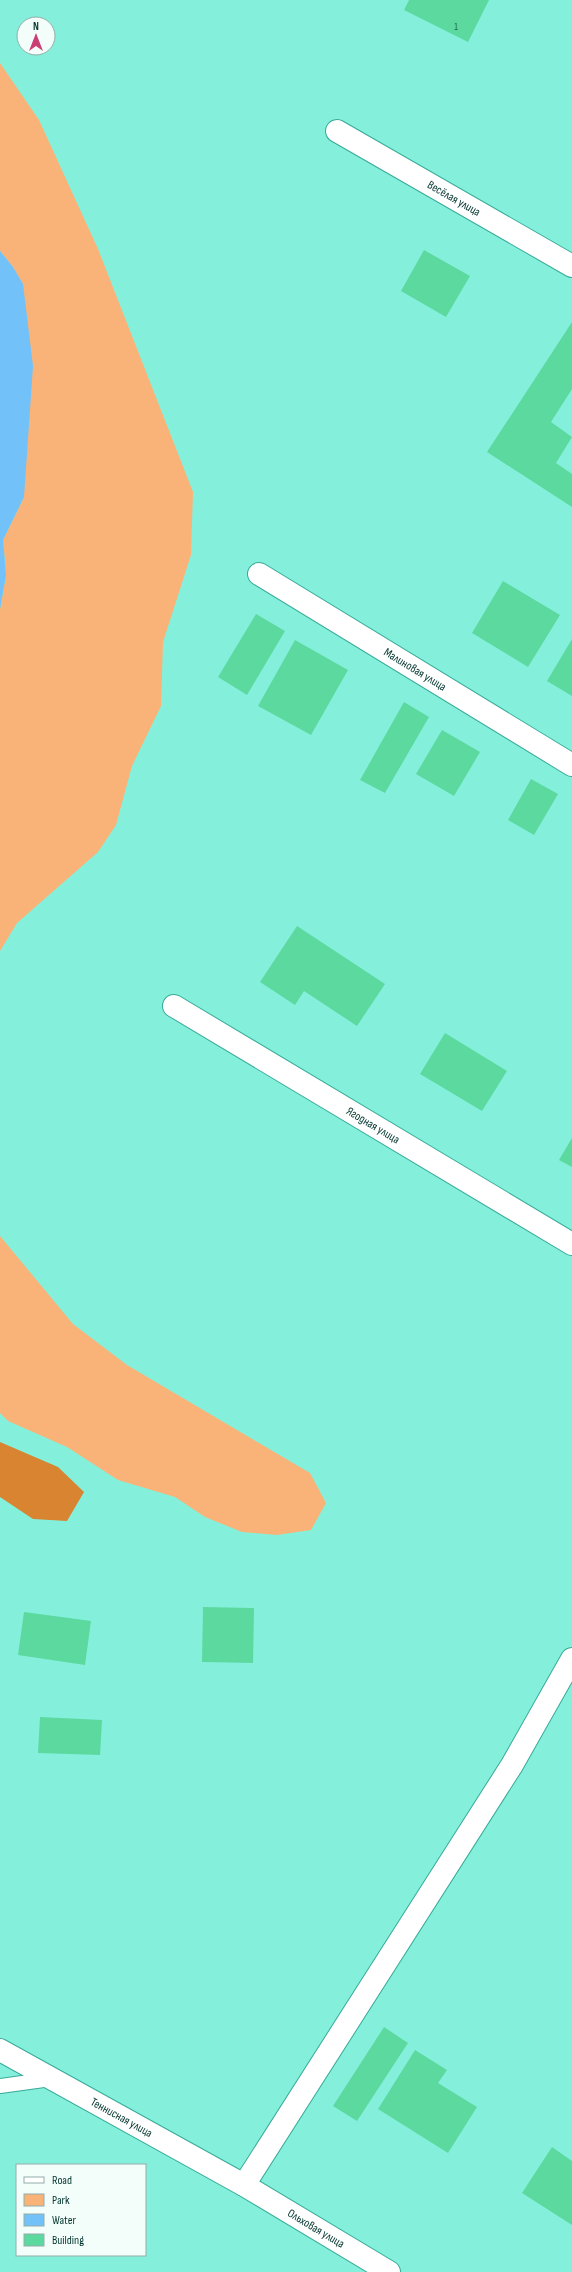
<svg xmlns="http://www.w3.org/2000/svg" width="572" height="2272" viewBox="0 0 572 2272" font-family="'Sofia Sans Condensed',sans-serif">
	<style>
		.green { fill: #f9b378 }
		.forest { fill: #d88431 }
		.water { fill: #72c1f9 }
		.building { fill: #5cd99f }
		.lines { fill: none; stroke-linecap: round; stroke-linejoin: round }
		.service-casing { stroke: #38aa98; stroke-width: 16 }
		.minor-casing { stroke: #38aa98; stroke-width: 24 }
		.service { stroke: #fff; stroke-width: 14 }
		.minor { stroke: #fff; stroke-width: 22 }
		.labels { text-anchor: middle; stroke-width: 3.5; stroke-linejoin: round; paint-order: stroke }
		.number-label { font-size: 10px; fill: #195f4b }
		.street-label { font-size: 12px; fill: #03362f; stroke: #f3fdfa }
	</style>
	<rect width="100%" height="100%" fill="#84f0dc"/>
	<path class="green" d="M0 63 39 120 98 249 193 492 191 555 163 642 161 706 132 766 116 825 98 852 17 923 0 951V609L6 575 3 540 24 497 13 267 0 251Z
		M0 1236 73 1324 127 1365 310 1473 326 1503 311 1530 277 1535 242 1532 205 1517 175 1497 118 1480 67 1447 8 1421 0 1413Z"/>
	<path class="forest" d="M0 1442 58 1467 84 1492 67 1521 33 1519 0 1497Z"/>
	<path class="water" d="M0 251 13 267 23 284 33 366 24 497 3 540 6 575 0 609Z"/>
	<path class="building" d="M409 0H489L468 42 404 10Z
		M424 250 470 276 446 317 401 291Z
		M572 322V389L551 422 572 437 556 463 572 474V507L487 452Z
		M503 581 560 615 528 667 472 633Z
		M256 614 285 631 247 695 218 677Z
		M572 639V696L547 681Z
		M295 640 348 670 311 735 258 706Z
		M404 702 429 717 385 793 360 780Z
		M442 730 480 752 454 796 416 774Z
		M531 779 558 794 534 835 508 820Z
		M297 926 385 984 357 1026 304 991 295 1005 260 982Z
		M445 1033 507 1071 482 1111 420 1074Z
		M572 1138V1167L559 1160Z
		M203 1607 254 1608 253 1663 202 1662Z
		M24 1612 91 1621 85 1665 18 1655Z
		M40 1717 102 1720 100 1755 38 1753Z
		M384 2027 408 2043 357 2121 333 2106Z
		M415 2050 447 2070 438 2083 477 2107 448 2153 378 2109Z
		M552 2147 572 2161V2225L522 2193Z"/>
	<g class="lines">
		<g class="service-casing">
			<path id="service" d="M0 2086 51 2079"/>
		</g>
		<g class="minor-casing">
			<g id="minor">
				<path id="s1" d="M337 131 572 266"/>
				<path id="s2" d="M259 574 572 765"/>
				<path id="s3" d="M174 1006 572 1244"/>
				<path id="s4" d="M0 2050 244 2185 389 2272"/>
				<path d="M244 2185 512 1765 572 1659"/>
			</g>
		</g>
		<use href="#service" class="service"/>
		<use href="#minor" class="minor"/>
	</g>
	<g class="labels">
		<g class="number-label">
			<text x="456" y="30">1</text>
		</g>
		<g class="street-label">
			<text dy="4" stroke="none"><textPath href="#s1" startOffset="135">Весёлая улица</textPath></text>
			<text dy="4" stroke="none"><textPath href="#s2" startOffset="183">Малиновая улица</textPath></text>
			<text dy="4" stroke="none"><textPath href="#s3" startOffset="232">Ягодная улица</textPath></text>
			<text dy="4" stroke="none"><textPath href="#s4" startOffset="139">Теннисная улица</textPath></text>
			<text dy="4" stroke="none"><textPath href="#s4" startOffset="363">Ольховая улица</textPath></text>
		</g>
	</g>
	<rect x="16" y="2164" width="130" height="92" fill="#f3fdfa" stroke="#93ada9"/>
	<rect x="24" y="2177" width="20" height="6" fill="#ffffff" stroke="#93ada9"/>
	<text x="52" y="2184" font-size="12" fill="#03362f">Road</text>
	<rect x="24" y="2194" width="20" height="12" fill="#f9b378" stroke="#93ada9"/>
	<text x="52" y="2204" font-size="12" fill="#03362f">Park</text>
	<rect x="24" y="2214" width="20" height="12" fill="#72c1f9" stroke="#93ada9"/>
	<text x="52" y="2224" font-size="12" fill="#03362f">Water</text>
	<rect x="24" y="2234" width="20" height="12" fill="#5cd99f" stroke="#93ada9"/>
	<text x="52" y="2244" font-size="12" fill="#03362f">Building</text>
	<g transform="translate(36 36)"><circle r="19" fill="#f3fdfa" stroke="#93ada9"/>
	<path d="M0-3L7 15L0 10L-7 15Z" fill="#ca3f75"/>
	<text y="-6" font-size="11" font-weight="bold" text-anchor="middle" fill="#03362f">N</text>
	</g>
</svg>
